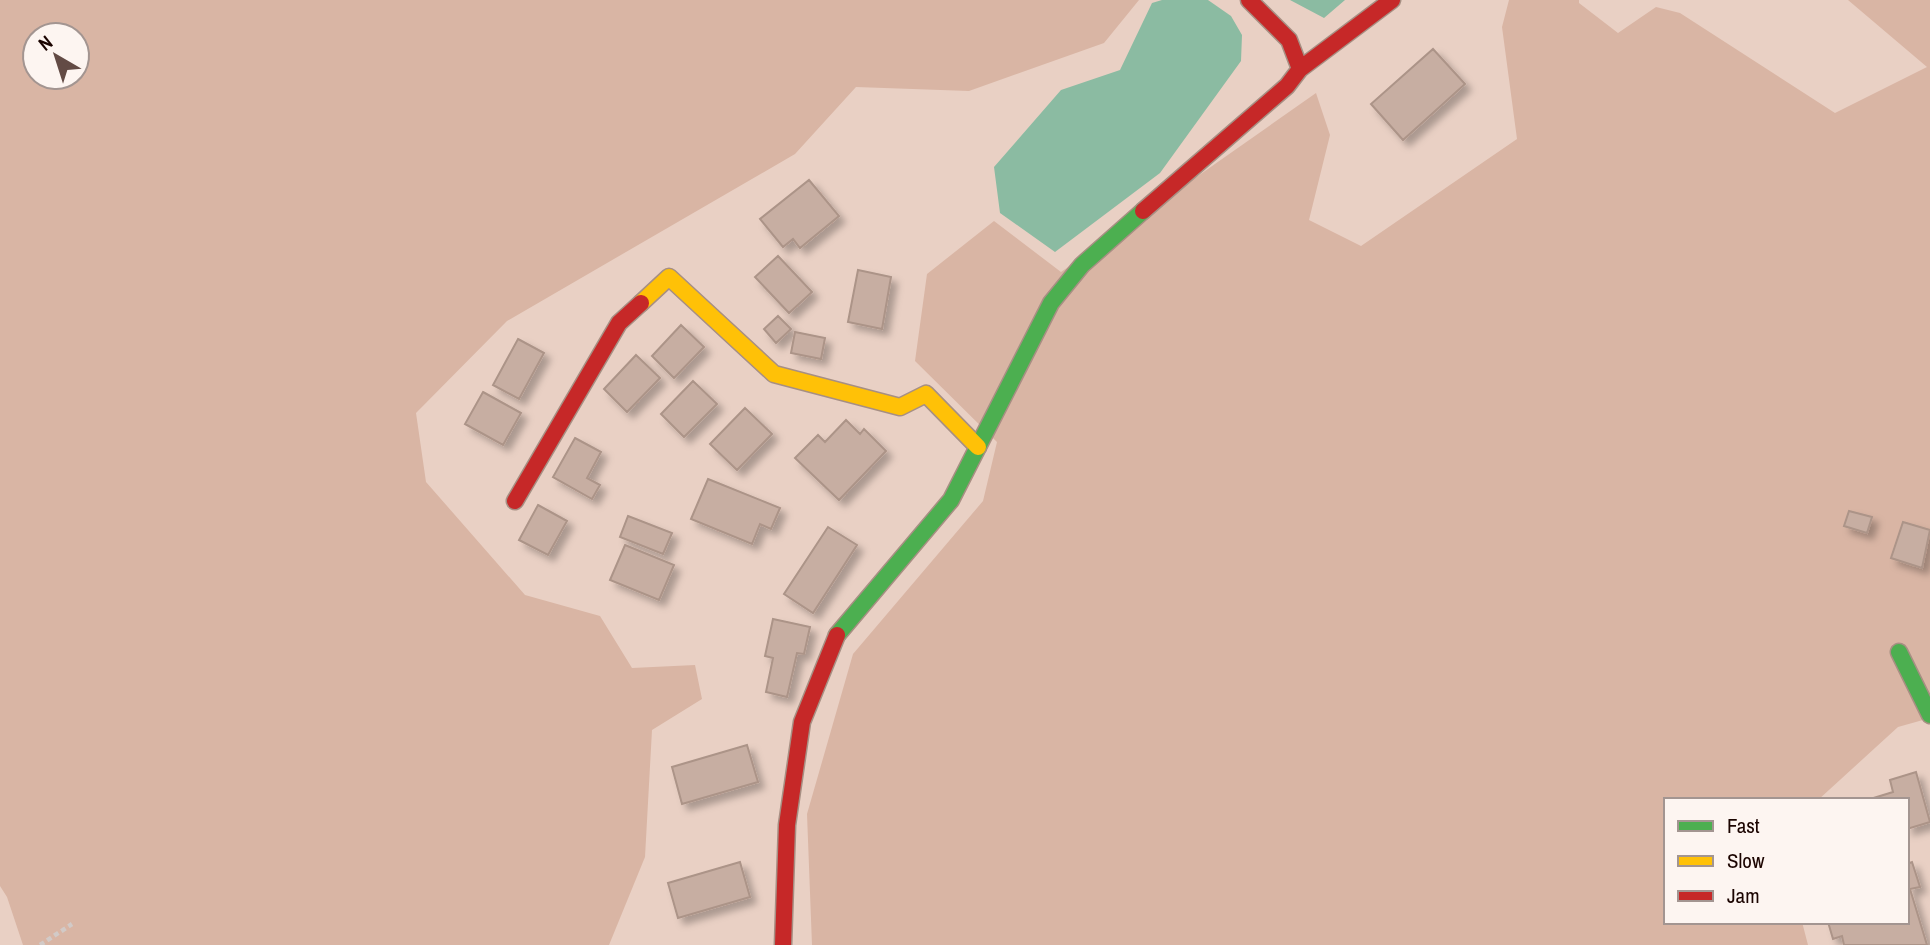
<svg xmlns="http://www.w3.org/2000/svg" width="1930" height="945" viewBox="0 0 1930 945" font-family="'Archivo Narrow',sans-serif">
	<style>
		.green { fill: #d9b5a4; fill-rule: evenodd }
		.water { fill: #8bbba2 }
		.building { fill: #c7aea2; stroke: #ac9488; stroke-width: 2; filter: url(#shadow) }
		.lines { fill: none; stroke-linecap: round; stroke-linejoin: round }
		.fast-casing { stroke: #a78f83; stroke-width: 19 }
		.slow-casing { stroke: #a78f83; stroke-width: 19 }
		.jam-casing { stroke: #a78f83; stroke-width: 19 }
		.path { stroke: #d2cac7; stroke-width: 4.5; stroke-dasharray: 5 3.5; stroke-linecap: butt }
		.fast { stroke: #4caf50; stroke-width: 16 }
		.slow { stroke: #ffc107; stroke-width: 16 }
		.jam { stroke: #c62828; stroke-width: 16 }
	</style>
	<defs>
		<filter id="shadow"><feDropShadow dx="6" dy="6" stdDeviation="3.5" flood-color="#0004"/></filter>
	</defs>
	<rect width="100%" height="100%" fill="#e9d0c4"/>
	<path class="green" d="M0 0H1139L1104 43 969 91 856 87 795 154 507 321 416 413 426 482 525 595 600 616 632 668 695 665 702 699 652 730 645 857 609 945H23L7 897 0 886ZM77 35V77H35V35Z
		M1509 0H1579V3L1618 33 1656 7 1680 13 1835 113 1927 67 1848 0H1930V718L1898 727 1818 800H1666V922H1802L1808 945H812L807 814 853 654 983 501 997 442 915 361 927 274 994 221 1061 272 1316 93 1330 135 1309 220 1361 246 1517 139 1502 27Z"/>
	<path class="water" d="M1162 0H1208L1231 16 1242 35 1241 61 1160 173 1055 252 1000 213 994 167 1061 90 1120 70 1152 3Z
		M1290 0H1345L1324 18Z"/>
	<path class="building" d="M1433 49 1465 84 1403 140 1371 104Z
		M809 180 839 216 800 248 793 239 783 247 760 219Z
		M778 256 812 292 789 313 755 277Z
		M858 270 891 277 882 329 848 322Z
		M778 316 791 329 776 343 764 329Z
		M681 325 704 347 674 378 652 356Z
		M795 332 825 338 821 359 791 353Z
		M518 339 544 353 519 399 493 385Z
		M636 355 660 378 627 412 604 389Z
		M693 381 717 404 684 437 661 414Z
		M483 392 521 413 503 445 465 424Z
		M745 408 772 434 737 470 710 444Z
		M846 420 860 434 864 429 886 451 839 500 795 458 818 435 825 442Z
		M575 438 601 452 587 478 600 485 592 499 553 477Z
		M708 479 780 508 771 529 760 524 752 544 691 519Z
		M538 505 567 521 548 555 519 540Z
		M1849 511 1872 517 1867 533 1844 526Z
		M628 516 672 533 663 554 620 537Z
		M1903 522 1930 530 1922 568 1891 558Z
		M828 527 857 545 813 613 784 594Z
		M625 545 674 565 659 600 610 580Z
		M773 619 810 627 804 654 797 653 787 697 766 692 773 658 765 656Z
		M747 745 758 782 682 804 672 767Z
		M1916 772 1930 822 1907 829V800H1867L1893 792 1890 780Z
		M740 862 750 897 678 918 668 883Z
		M1912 862 1920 887 1910 889 1927 945H1844L1842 936 1833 939 1828 922H1907V864Z"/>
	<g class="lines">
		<g class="fast-casing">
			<path id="fast" d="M837 635 951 500 1051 303 1082 265 1143 211
				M1899 652 1930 715"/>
		</g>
		<g class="slow-casing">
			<path id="slow" d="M641 303 669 277 774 374 900 407 926 394 978 447"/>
		</g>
		<g class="jam-casing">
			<path id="jam" d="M1249 0 1289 40 1300 69
				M1143 211 1287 86 1300 69 1392 0
				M515 501 619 323 641 303
				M783 945 787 825 802 722 837 635"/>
		</g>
		<path class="path" d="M40 945 72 924"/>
		<use href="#fast" class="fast"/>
		<use href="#slow" class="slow"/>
		<use href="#jam" class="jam"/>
	</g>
	<rect x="1664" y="798" width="245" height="126" fill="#fdf5f1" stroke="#a39591" stroke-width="2"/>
	<rect x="1678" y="821" width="35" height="10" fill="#4caf50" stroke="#a39591" stroke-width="2"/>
	<text x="1727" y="833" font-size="21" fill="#1b0400">Fast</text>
	<rect x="1678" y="856" width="35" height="10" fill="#ffc107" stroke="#a39591" stroke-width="2"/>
	<text x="1727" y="868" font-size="21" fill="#1b0400">Slow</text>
	<rect x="1678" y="891" width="35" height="10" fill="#c62828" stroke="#a39591" stroke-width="2"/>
	<text x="1727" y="903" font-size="21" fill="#1b0400">Jam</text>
	<g transform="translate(56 56) rotate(321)"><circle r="33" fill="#fdf5f1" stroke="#a39591" stroke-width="2"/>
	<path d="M0-5L12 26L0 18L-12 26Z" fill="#634b45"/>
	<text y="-10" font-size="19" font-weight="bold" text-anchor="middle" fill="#1b0400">N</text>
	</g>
</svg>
